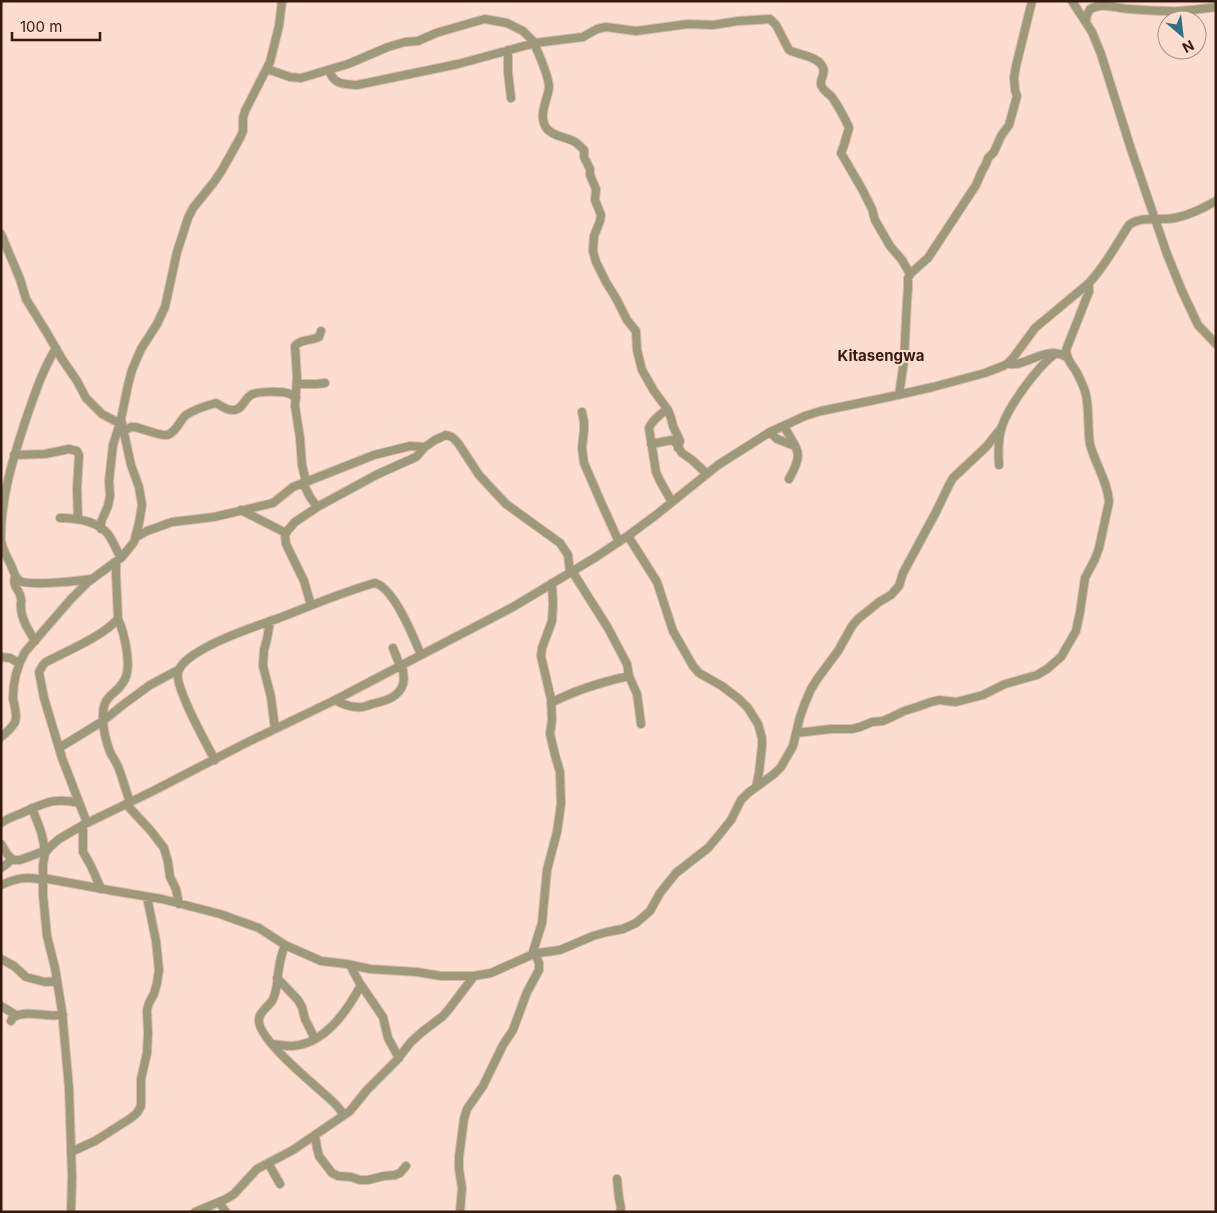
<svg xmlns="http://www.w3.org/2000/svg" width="1217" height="1213" viewBox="0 0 1217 1213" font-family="Inter,sans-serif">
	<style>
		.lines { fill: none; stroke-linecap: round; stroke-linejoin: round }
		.minor-casing { stroke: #dabaae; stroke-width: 10 }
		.minor { stroke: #9d997a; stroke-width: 8 }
		.labels { text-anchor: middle; stroke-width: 4; stroke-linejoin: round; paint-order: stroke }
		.quarter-label { font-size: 15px; font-weight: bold; fill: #35190d; stroke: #feddd1 }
	</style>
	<rect width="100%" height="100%" fill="#feddd1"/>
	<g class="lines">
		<g class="minor-casing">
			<path id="minor" d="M1072 1 1092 32 1101 54 1131 149 1167 254 1182 291 1198 325 1216 344
				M1086 21 1087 15 1090 9C1103 2 1115 8 1129 9 1142 10 1155 11 1168 11 1184 12 1200 9 1216 7
				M534 43C538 52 549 78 549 87 548 100 537 115 547 129 554 137 567 137 575 142 578 144 581 147 584 150V157L590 169V175L596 189 595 200 601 215 600 221 594 236 593 251 596 262 606 282 617 300 627 320 636 331 637 350 642 370 654 391 668 410 671 418 673 426 680 441 678 448
				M508 50V72L511 98
				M267 69 290 77 301 78 348 64 388 47 405 42 418 41 436 33 474 22 485 19 507 23 523 31 535 43
				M329 70C334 85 343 84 357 85L458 64 535 43 583 37 597 29 606 27 636 31 688 24 713 25 738 21 770 19 776 25 789 50C799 55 810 55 819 62 829 72 820 76 821 84 821 89 828 93 831 96 836 102 846 120 849 128L844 145 841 153 862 189 872 209 875 220 890 246 902 260 910 274
				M1 234 20 279 26 299 47 333 62 359 77 381 86 398 102 414 121 424
				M56 348C42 371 34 396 25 422 13 459 0 500 1 540 2 549 7 557 11 565 13 570 15 578 20 581 29 586 79 581 92 579
				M1007 364C1011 364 1016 365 1020 363 1036 359 1049 347 1067 357
				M297 384H317L325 383
				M899 395 904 361 907 301 908 288V278L911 273 928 258 976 185 982 171 986 164 988 158 994 152 1001 136 1009 125 1017 96 1015 90 1014 78 1016 66 1032 1
				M667 409C660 415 652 420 649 428L656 472 660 481 672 502
				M582 412 584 422V430L582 448 584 463 600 500 619 542
				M784 426C797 451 805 451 789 479
				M123 431 131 427H135C144 429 159 436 167 435 176 433 179 421 186 415 195 409 205 406 216 403 222 406 227 411 234 410 243 409 244 399 251 395 257 391 283 391 290 394 292 394 294 397 296 398
				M770 432 777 439 795 446
				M651 444 672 440 676 443 682 453 692 460 707 474
				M14 455 45 454 69 449 77 451 79 455 77 489 78 519
				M999 465C998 452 998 439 1002 426 1009 406 1037 367 1055 354
				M306 482 302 465 300 438 295 406 297 378 295 346C300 339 311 341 319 337L321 331
				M303 483 310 497 317 507
				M241 510 286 533
				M60 518C76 518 97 521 108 534 113 541 117 551 121 558
				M101 529V522L108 506 110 496 109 481 113 445 120 423
				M628 536 657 582 673 631 693 666 699 673 722 686 739 699 748 708 758 724 762 738V746L759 773 756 787
				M136 537 147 531 172 522 214 517 273 503 293 487 374 455 410 446 425 447
				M572 571 608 628 627 664 629 676 637 694 641 724
				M15 576C12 589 20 588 21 599 22 601 20 604 21 607 21 619 29 631 35 641
				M311 605 304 581 286 544 285 535 288 530 295 522 319 506 378 474 416 457 425 447 435 440 446 435 452 437 458 443 479 475 506 504 560 543 568 555 570 572
				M118 619C124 632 132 665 125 679 117 696 102 693 103 718 103 729 106 741 110 752 113 758 117 763 119 769 123 780 126 791 130 802
				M270 621 267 639 264 650 263 666 271 697 275 729
				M393 648 400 666
				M1 657 10 658 19 663
				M335 700C342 704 349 707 357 707 362 708 367 706 372 704 384 701 399 698 403 684 405 678 403 672 402 665
				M551 703C575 690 602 682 629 676
				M796 733 831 729H852L860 727 872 722 883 721 892 717 904 711 917 707 931 702 939 700 956 702 983 695 1005 684 1037 675 1047 669 1061 657 1076 631 1080 612 1085 578 1095 559 1099 548 1109 502C1108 482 1095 464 1090 444 1087 427 1090 408 1085 391 1083 385 1080 379 1077 373 1072 364 1067 361 1066 350L1086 299 1089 292V283
				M1 737C6 733 12 728 15 722 18 715 14 706 13 698 13 682 17 666 25 652L71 599 88 582 122 557 134 542 139 523 142 505 139 487 131 465 121 419 128 385 132 370 141 349 157 324 165 307 177 252 188 218 193 208 214 182 222 170 240 138 243 131V118L245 111 270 62 279 26 282 1
				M59 748 103 721 124 704 150 685 178 670
				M215 760C207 745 175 688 178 673 180 662 196 653 205 648 228 635 254 627 279 618 311 606 342 592 375 583 394 588 414 638 421 655
				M126 804 151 831 164 848 168 862 170 877 176 889 179 904
				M32 808C37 822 45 837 44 852
				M1 823C8 818 15 816 22 813 45 803 54 797 79 803
				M87 823 62 758 44 698 39 672 43 665 46 662C67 651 103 636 118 619L116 574V562
				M83 825V852L91 866 101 889
				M1 844 7 854 13 860H20L47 850
				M1 868 8 863 11 858
				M43 878 114 891 162 899 220 914 259 928 285 945 321 961 347 964 370 969 417 972 441 976H474L491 973 529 956 538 953 560 950 593 936 607 932 623 929 636 923 650 911 660 893 676 873 708 848 719 835 731 820 741 800 748 793 774 774 781 767 793 746 800 717 805 703 811 689 818 678 838 651 852 626 858 619 879 602 891 595 899 586 903 573 936 512 949 485 953 478 986 447 1002 427
				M1 885C17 878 27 876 43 880
				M285 945C282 953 280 960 279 968 277 978 278 991 272 1001 268 1007 260 1011 259 1019 256 1039 318 1087 332 1101 337 1105 340 1110 344 1115
				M532 955 542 923 547 870 557 832 561 804 560 772 555 755 550 734 552 720 551 699 541 656 542 648 552 621 553 604 552 583
				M1 959 14 966 26 977 45 982 57 981
				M350 965 359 982 383 1017 388 1038 399 1058
				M277 978 298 1000 302 1007 305 1019 315 1039
				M1 1006 16 1015
				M11 1021 13 1017C24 1012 35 1014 46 1015 52 1016 57 1015 63 1015
				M272 1044C279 1045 286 1046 292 1046 325 1044 347 1011 361 985
				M315 1135 317 1148 319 1156 332 1173 338 1176 351 1177 360 1180H368L384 1176 395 1175 400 1173 406 1166
				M71 1152 95 1141 131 1118 137 1113 141 1106V1079L147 1053 148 1033 147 1010 149 1003 154 994 157 983 159 970 156 941 147 897
				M268 1163 280 1184
				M617 1179 619 1198 621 1208 620 1212
				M219 1202 226 1212
				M71 1212 72 1177 69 1088 62 1011 55 968 47 936 43 895V865L45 853 51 846 59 839 83 825 153 791 246 743 335 700 513 607 596 557 629 535 656 515 718 465 770 432 805 416 821 411 884 398 933 387 985 373 1003 366 1007 364 1013 358 1035 328 1089 283C1105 266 1116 245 1129 225 1142 215 1160 221 1175 218 1190 215 1203 208 1216 201
				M195 1212 226 1199 234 1194 257 1169 293 1150 350 1111 367 1090 396 1061 411 1042 422 1032 443 1016 449 1009 474 976
				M460 1212 462 1188 459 1169V1157L464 1119 467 1109 483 1086 503 1045 513 1030 527 992 539 970V963L535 954"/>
		</g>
		<use href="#minor" class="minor"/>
	</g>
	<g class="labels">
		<g class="quarter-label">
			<text x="881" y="361">Kitasengwa</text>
		</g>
	</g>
	<rect width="1217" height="1213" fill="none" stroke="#35190d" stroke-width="5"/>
	<g transform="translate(1182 35) rotate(152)"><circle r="24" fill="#feddd1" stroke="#ae8f83"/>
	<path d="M0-4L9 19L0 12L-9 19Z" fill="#307084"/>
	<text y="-8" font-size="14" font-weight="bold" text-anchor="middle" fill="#35190d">N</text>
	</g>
	<path d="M12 32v8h88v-8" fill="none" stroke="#35190d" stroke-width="2.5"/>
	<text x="20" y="32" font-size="15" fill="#35190d" stroke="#feddd1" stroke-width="4" paint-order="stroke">100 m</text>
</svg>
